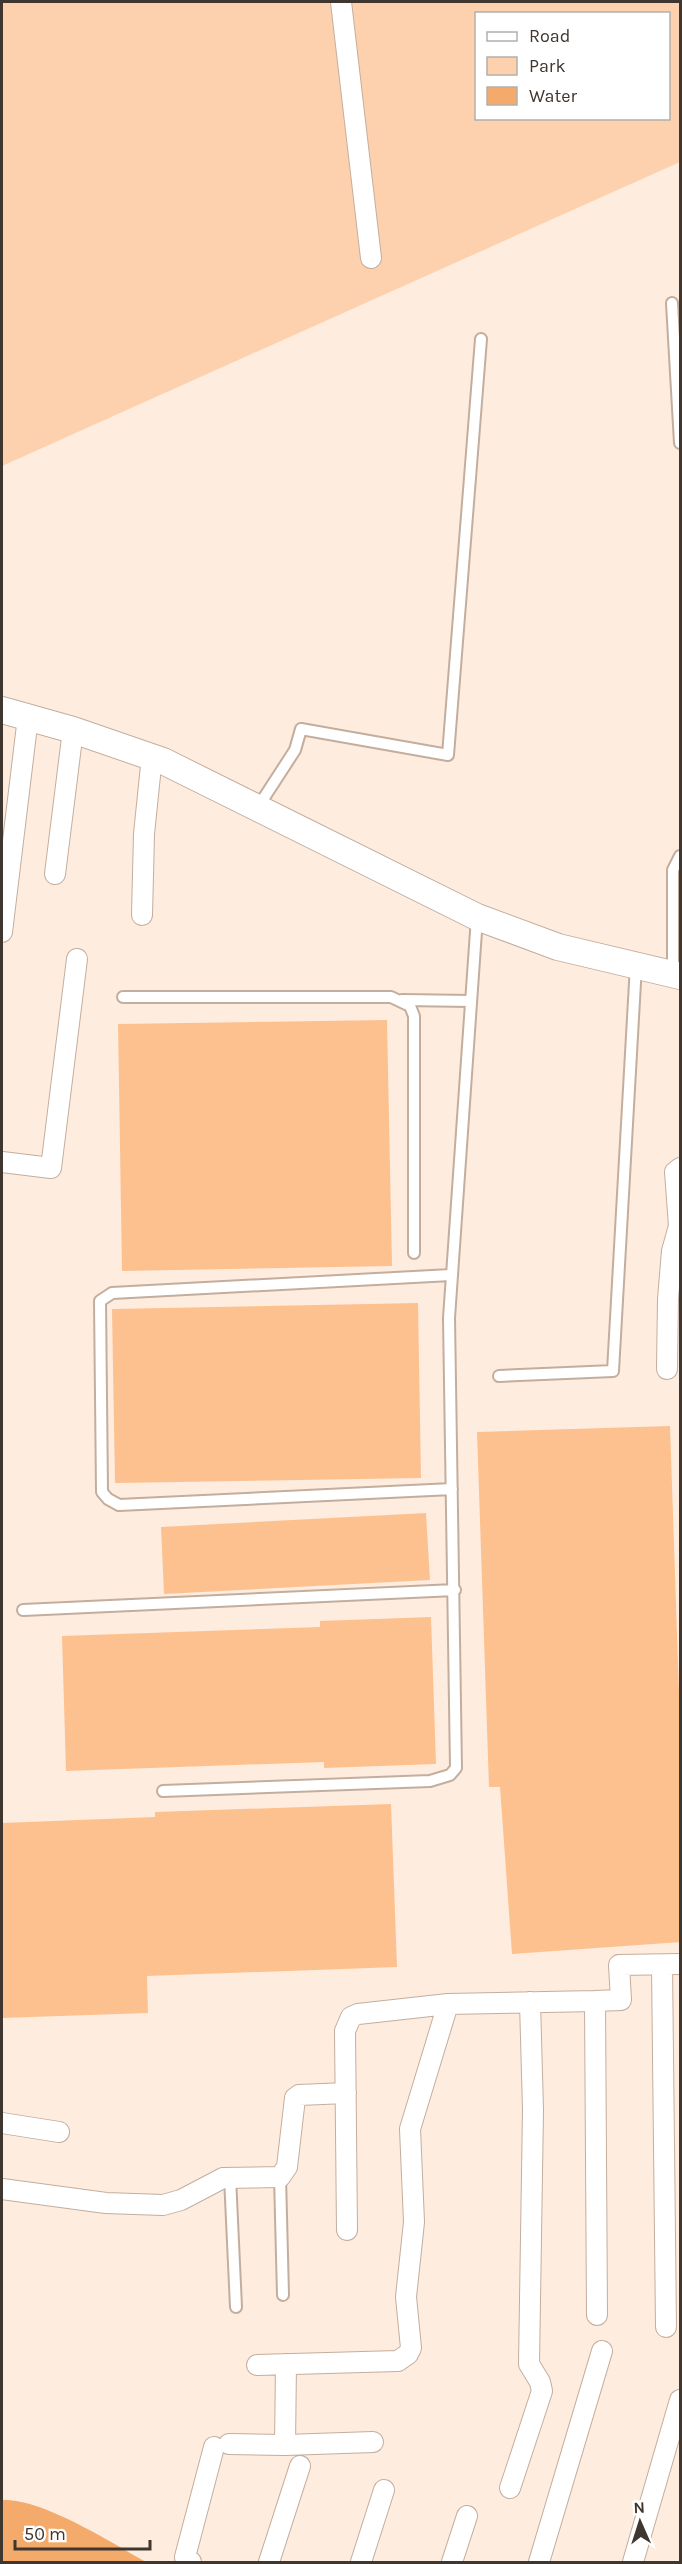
<svg xmlns="http://www.w3.org/2000/svg" width="682" height="2564" viewBox="0 0 682 2564" font-family="Karla,sans-serif">
	<style>
		.green { fill: #fdd1ad; fill-rule: evenodd }
		.water { fill: #f4aa6a }
		.building { fill: #fdc18f }
		.lines { fill: none; stroke-linecap: round; stroke-linejoin: round }
		.service-casing { stroke: #c3ae9e; stroke-width: 14 }
		.minor-casing { stroke: #c3ae9e; stroke-width: 22 }
		.tertiary-casing { stroke: #c3ae9e; stroke-width: 28 }
		.service { stroke: #fff; stroke-width: 10 }
		.minor { stroke: #fff; stroke-width: 20 }
		.tertiary { stroke: #fff; stroke-width: 26 }
	</style>
	<rect width="100%" height="100%" fill="#feecdf"/>
	<path class="green" d="M2 2H680V162L2 466ZM476 14H668V118H476Z"/>
	<path class="water" d="M2 2500C42 2498 110 2542 146 2562H2Z"/>
	<path class="building" d="M387 1020 392 1266 122 1271 118 1024Z
		M418 1303 421 1478 115 1483 112 1309Z
		M670 1426 681 1752V1942L512 1954 500 1787H489L477 1432Z
		M426 1513 430 1580 164 1594 161 1527Z
		M431 1617 436 1764 324 1768V1762L66 1771 62 1636 320 1627V1621Z
		M391 1804 397 1967 147 1976 148 2013 2 2018V1823L155 1817V1812Z"/>
	<g class="lines">
		<g class="service-casing">
			<path id="service" d="M672 303 680 443
				M258 807 295 750 301 729 448 755 481 339
				M673 975V870L680 856
				M123 997H391L410 1006 414 1016V1253
				M402 1000 471 1001
				M451 1275 112 1293 100 1301 102 1492 108 1499 119 1505 452 1489
				M499 1376 613 1371 636 965
				M23 1610 455 1590
				M163 1791 430 1781 450 1775 456 1768 449 1318 477 917
				M230 2177 236 2307
				M280 2177 283 2295"/>
		</g>
		<g class="minor-casing">
			<path id="minor" d="M341 2 371 258
				M55 874 73 730
				M142 915 144 834 152 756
				M2 932 28 717
				M2 1162 51 1168 77 959
				M667 1369 668 1299 672 1251 679 1226 675 1172 680 1168
				M662 1965 666 2327
				M595 2001 621 2000 619 1965 680 1964
				M2 2123 59 2132
				M2 2189 106 2203 163 2205 181 2200 223 2178 280 2177 287 2167 295 2098 299 2095 346 2093
				M347 2230 345 2031 351 2017 358 2014 448 2004 595 2001 597 2315
				M286 2364 285 2445 373 2442
				M257 2365 398 2361 408 2354 411 2348 406 2297 414 2222 410 2129 448 2004
				M229 2444 285 2445
				M510 2488 542 2391 540 2382 529 2364 533 2110 530 2002
				M191 2562 185 2557 214 2447
				M269 2562 300 2466
				M361 2562 384 2490
				M452 2562 467 2516
				M539 2562 602 2351
				M633 2562 680 2400"/>
		</g>
		<g class="tertiary-casing">
			<path id="tertiary" d="M2 710 73 730 163 761 477 917 558 947 680 976"/>
		</g>
		<use href="#service" class="service"/>
		<use href="#minor" class="minor"/>
		<use href="#tertiary" class="tertiary"/>
	</g>
	<rect width="682" height="2564" fill="none" stroke="#3e362f" stroke-width="6"/>
	<rect x="475" y="12" width="195" height="108" fill="#ffffff" stroke="#b2afac" stroke-width="1.5"/>
	<rect x="487" y="32" width="30" height="9" fill="#ffffff" stroke="#b2afac" stroke-width="1.5"/>
	<text x="529" y="42" font-size="18" fill="#3e362f">Road</text>
	<rect x="487" y="57" width="30" height="18" fill="#fdd1ad" stroke="#b2afac" stroke-width="1.5"/>
	<text x="529" y="72" font-size="18" fill="#3e362f">Park</text>
	<rect x="487" y="87" width="30" height="18" fill="#f4aa6a" stroke="#b2afac" stroke-width="1.5"/>
	<text x="529" y="102" font-size="18" fill="#3e362f">Water</text>
	<g transform="translate(640 2522) rotate(357)" stroke="#ffffff" stroke-width="4.5" paint-order="stroke">
	<path d="M0-4.5L10 22L0 15L-10 22Z" fill="#3e362f"/>
	<text y="-9" font-size="16" font-weight="bold" text-anchor="middle" fill="#3e362f">N</text>
	</g>
	<path d="M15 2540v9h135v-9" fill="none" stroke="#3e362f" stroke-width="3"/>
	<text x="24" y="2540" font-size="18" fill="#3e362f" stroke="#ffffff" stroke-width="4.5" paint-order="stroke">50 m</text>
</svg>
